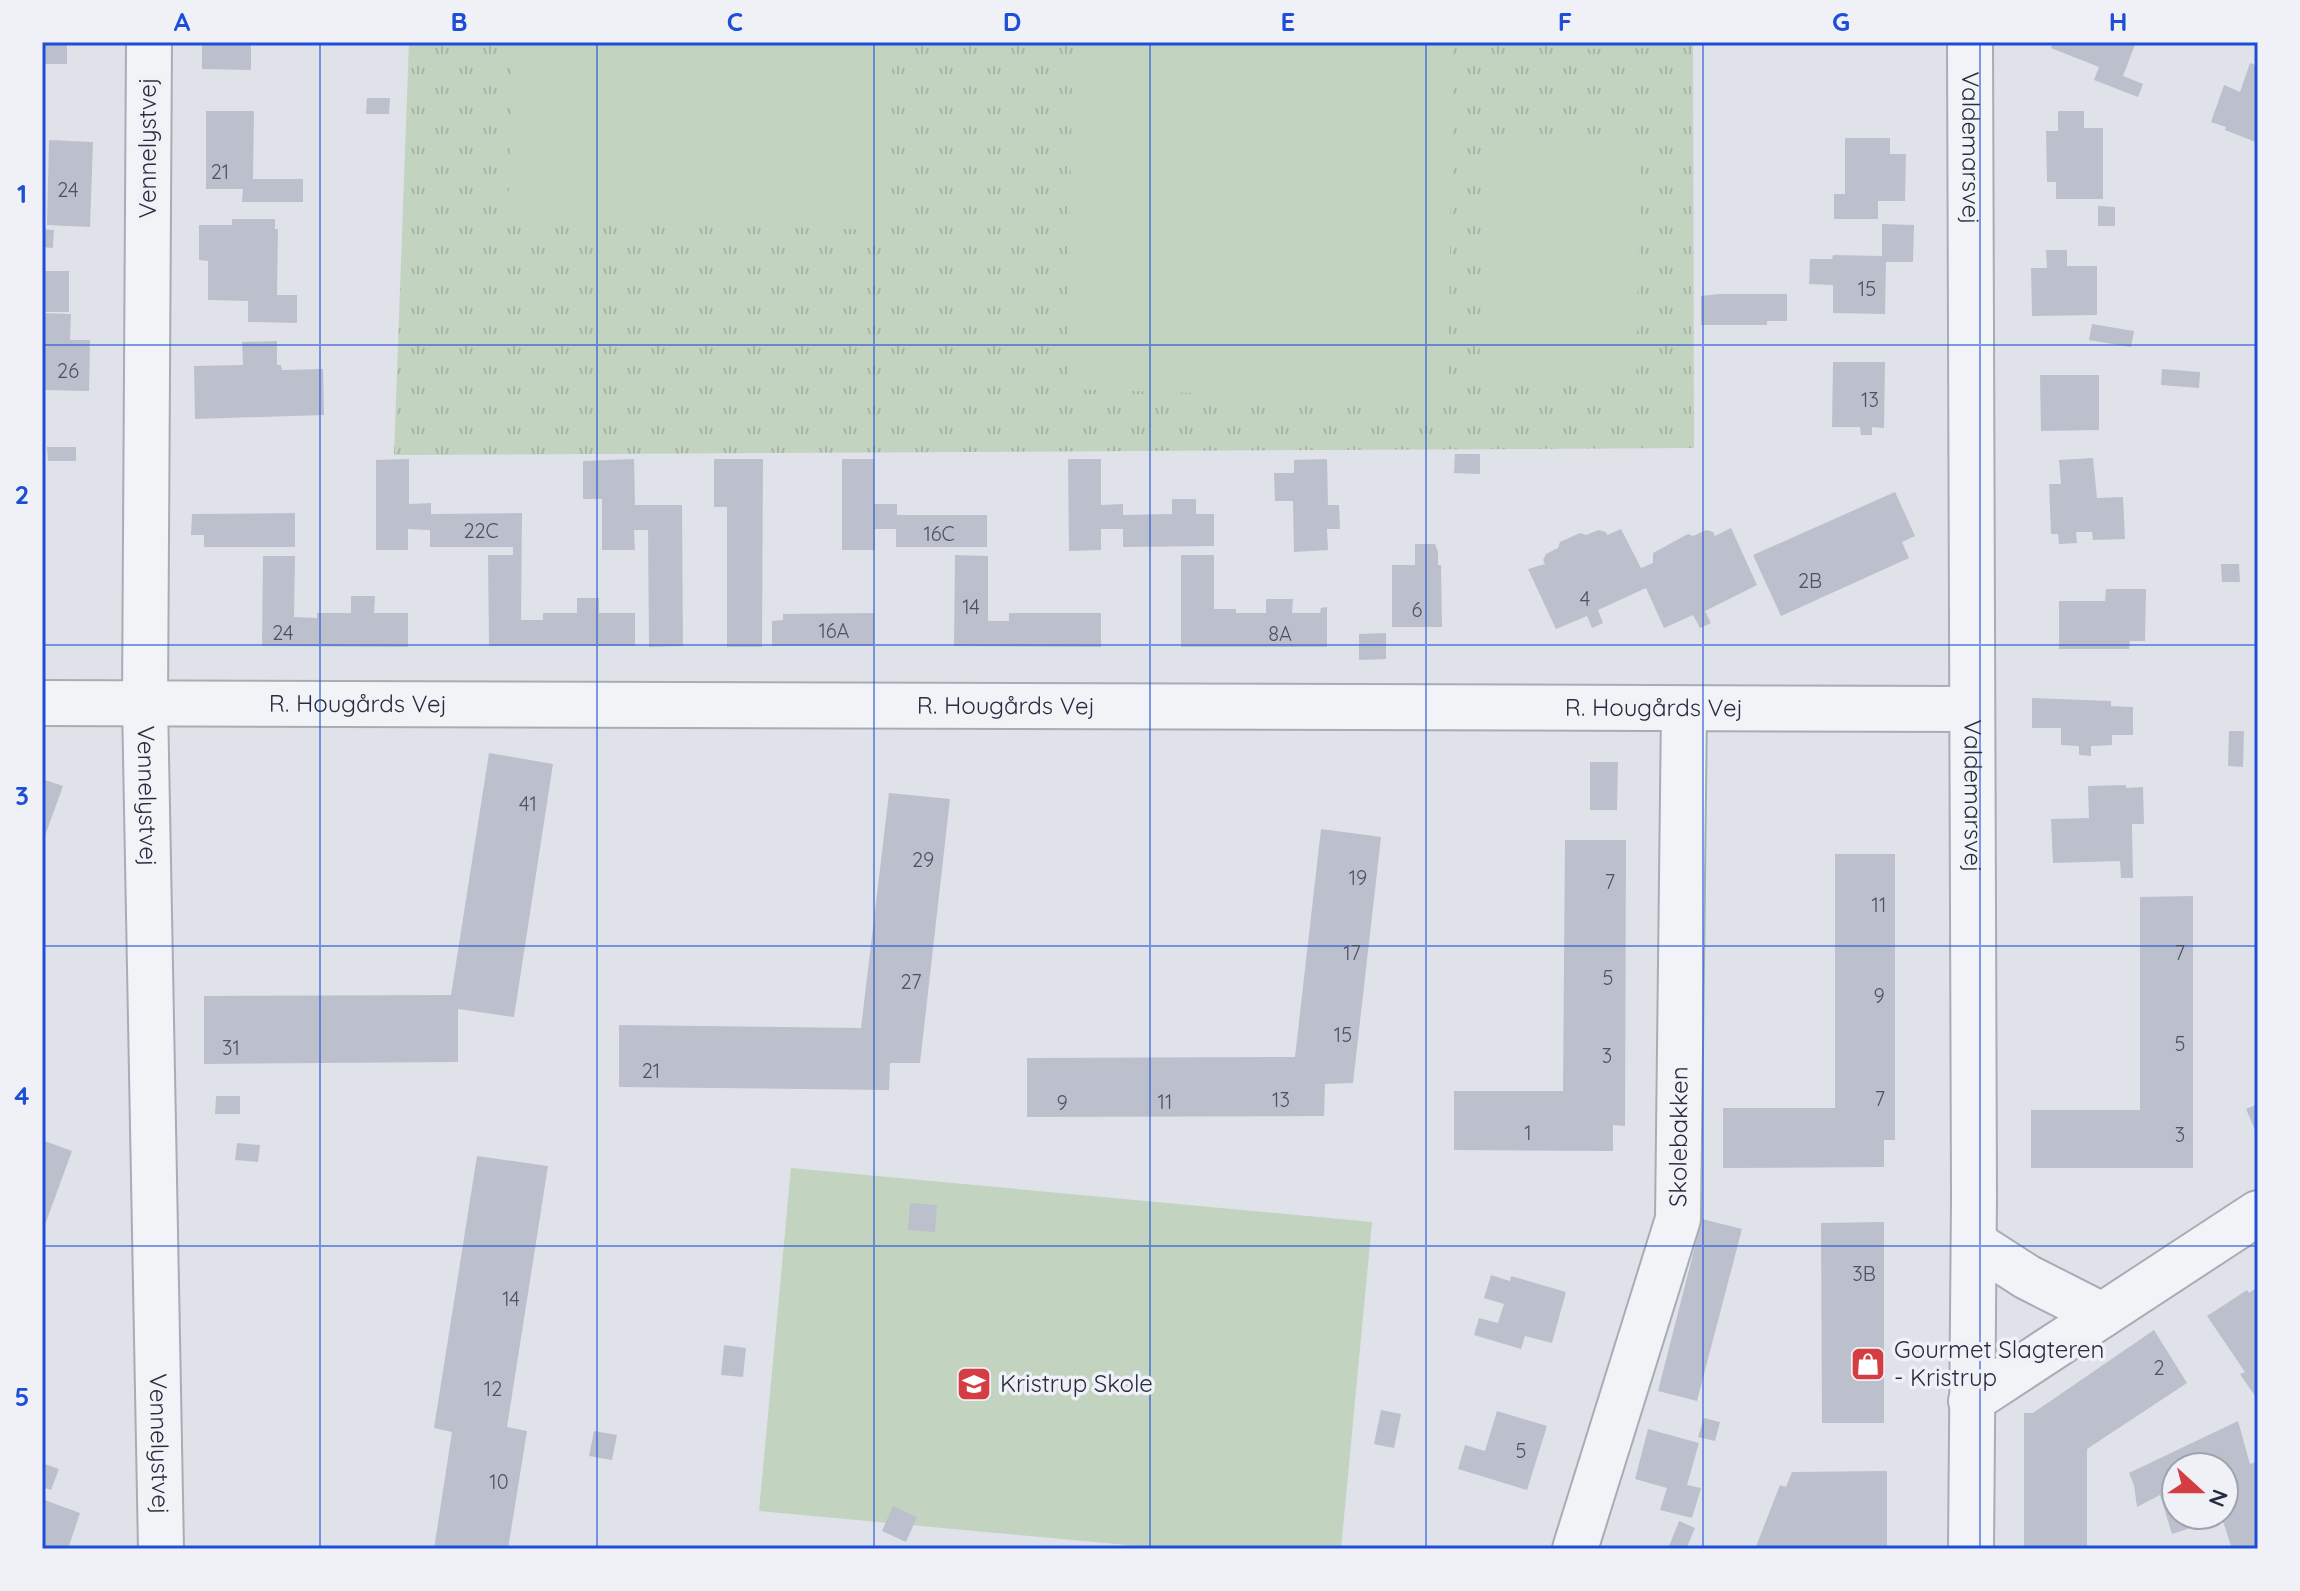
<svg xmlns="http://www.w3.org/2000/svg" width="2300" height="1591" viewBox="0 0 2300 1591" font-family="Quicksand,sans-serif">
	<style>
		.grass { fill: url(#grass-tufts) }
		.garden { fill: #c2d3c0 }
		.building { fill: #bcc0cc; fill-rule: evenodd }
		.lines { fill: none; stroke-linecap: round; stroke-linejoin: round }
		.minor-casing { stroke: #a8acb7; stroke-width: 48 }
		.minor { stroke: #f2f3f7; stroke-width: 44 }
		.grid { fill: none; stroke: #1d4ed8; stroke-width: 2; stroke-opacity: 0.55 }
		.labels { text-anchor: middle; stroke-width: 7; stroke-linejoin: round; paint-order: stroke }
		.number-label { font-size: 20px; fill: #4c5264 }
		.street-label { font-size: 24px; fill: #272d41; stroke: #eff1f6 }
		.poi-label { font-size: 24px; fill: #272d41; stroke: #eff1f6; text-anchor: start }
		.neatline { fill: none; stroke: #1d4ed8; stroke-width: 3 }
		.grid-label { font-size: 26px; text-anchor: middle; font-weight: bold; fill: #1d4ed8 }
	</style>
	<defs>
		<pattern id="grass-tufts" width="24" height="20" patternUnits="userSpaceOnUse" patternTransform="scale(2)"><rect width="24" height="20" fill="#c2d3c0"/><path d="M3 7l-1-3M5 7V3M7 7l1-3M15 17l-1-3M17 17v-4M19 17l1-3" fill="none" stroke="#a7b5a6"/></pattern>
	</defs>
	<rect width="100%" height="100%" fill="#dfe2e9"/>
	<path class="grass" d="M409 42H1693L1694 448 394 455Z"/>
	<path class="garden" d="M513 42H893L888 230 508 220Z
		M1073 42H1453L1448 401 1067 389Z
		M1566 42H1668V48L1567 49Z
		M1484 143 1640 146 1636 383 1479 381Z
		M791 1168 1372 1222 1341 1549H1170L759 1511Z"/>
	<path class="building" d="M42 42H67V64H42Z
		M202 42H251V70L202 69Z
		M2053 42H2136L2123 76 2143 84 2138 97 2094 80 2099 67 2051 48Z
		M2250 63 2258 66V143L2225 130 2226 127 2211 122 2224 85 2240 92Z
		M367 98H390L389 114H366Z
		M206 111H254L253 179H303V202H242L243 189H206Z
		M2058 111H2084V128H2103V199H2056V182H2047L2046 131H2058Z
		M1845 138H1890V154H1906L1905 201H1878V219H1834V194H1845Z
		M49 140 93 142 90 227 47 225Z
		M2098 206 2115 207V226H2098Z
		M232 219H275V229H278L277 295H297V323L248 322V301L208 300V261L199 260V225H232Z
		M1882 224 1914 225 1913 262H1886L1885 314 1833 313V285L1809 284 1810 259H1832L1833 255 1882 256Z
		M42 229 54 230 53 248 42 247Z
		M2046 250H2067V266H2097V315L2032 316 2031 268H2047Z
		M42 271H69V312H42Z
		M1719 294H1787V321H1767V325H1701V296Z
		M42 313 71 314 70 340H90L89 391 42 390Z
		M2092 324 2134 331 2131 347 2089 340Z
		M277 341V365H281L282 370 323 369 324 415 195 419 194 366 243 365 242 342Z
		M1833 362H1885L1884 428 1872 427V435H1861L1860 427H1832Z
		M2162 369 2200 372 2199 388 2161 385Z
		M2040 375H2099V430L2041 431Z
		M47 447H76V461H48Z
		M1455 454H1480V474L1454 473Z
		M2093 458 2097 498 2123 497 2125 539 2093 540 2092 532H2076L2077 543 2059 544 2058 534H2051L2049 484H2061L2059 460Z
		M409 459V504L431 503V514L522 513 521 620H543V613H577V598H599V613H635V646H489L488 555H513V547H430V530L408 529V550H376V460Z
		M634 459 635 505H682L683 646 649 647 648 530H634L635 550H602V499H583V461Z
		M714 459H763L762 647H727V507H714Z
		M842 459H874V504H897V515H987V547H896V529H875V550H842Z
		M1068 459H1101V505L1123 504V515L1172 514V499H1196V514H1214V546L1123 547V529H1101V550L1069 551Z
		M1327 459 1328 505H1339L1340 529H1327L1328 550 1294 552 1293 501H1275L1274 473H1294V460Z
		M1895 492 1915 536 1902 542 1909 558 1781 616 1753 555Z
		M295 513V547H204V535H191L192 514Z
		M1731 528 1757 585 1705 611 1711 623 1700 628 1693 615 1664 628 1646 588 1598 610 1603 623 1592 628 1587 616 1556 629 1528 569 1545 564 1543 560 1546 554 1558 548 1560 542 1580 533 1586 535 1599 530 1606 532 1607 535 1621 529 1641 568 1653 563V553L1688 534 1693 536 1706 530 1713 532 1715 536Z
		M1415 544H1435L1438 552V565H1441L1442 627H1392V565H1415Z
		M955 555 988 556V621H1009V613H1101V647L954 646Z
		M1181 555H1214V609H1236V613H1266V599H1293L1292 613H1320L1321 608 1327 607V647H1181Z
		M263 556H295L294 617 317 618V613H351V596H375L374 613H408V647L262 646Z
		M2221 564H2239L2240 582H2222Z
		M2106 589H2146L2145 641H2130L2129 649H2059V601H2105Z
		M874 613V646H772V621L783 620V614Z
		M1386 633V659L1359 660V634Z
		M2032 698 2111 701V706L2133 707V735H2112V745L2091 746V756L2079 755V746L2061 745V728H2032Z
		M2229 731H2244L2243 767 2228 766Z
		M489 753 553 764 514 1017 458 1009V1062L204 1064V996L451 995Z
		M1590 762H1618L1617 810H1590Z
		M42 779 63 786 42 844Z
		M2126 785V788L2143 787 2144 824H2132L2133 878H2121L2120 861 2053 863 2051 819 2089 818 2088 786Z
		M889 793 950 799 920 1063H890L889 1090 619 1087V1025L861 1028Z
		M1321 829 1381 837 1353 1083 1325 1084 1324 1116 1027 1117V1058L1295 1057Z
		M1565 840H1626L1625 1126 1613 1125V1151L1454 1150V1091H1563Z
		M1835 854H1895V1140H1884V1167L1723 1168V1108H1835Z
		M2193 896V1168H2031V1110H2140V897Z
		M216 1096H240V1114H215Z
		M2258 1104V1137L2246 1109Z
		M42 1140 72 1151 42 1233Z
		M237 1143 260 1145 258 1162 235 1160Z
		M477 1156 548 1166 507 1427 527 1431 508 1549H434L452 1432 434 1428Z
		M910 1203 937 1205 935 1232 908 1230Z
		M1702 1219 1742 1229 1697 1401 1658 1391Z
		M1884 1222V1423H1822L1821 1223Z
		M1491 1275 1510 1281 1511 1276 1566 1292 1552 1343 1525 1336 1521 1349 1474 1335 1479 1318 1498 1323 1504 1304 1484 1298Z
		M2258 1287V1394L2255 1396 2240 1374 2245 1372 2207 1316 2247 1290 2249 1293Z
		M2154 1330 2187 1383 2087 1449V1549H2024V1413H2033Z
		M724 1345 746 1348 743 1377 721 1375Z
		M1381 1410 1401 1414 1394 1448 1374 1444Z
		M1497 1411 1547 1426 1527 1490 1458 1469 1465 1445 1485 1451Z
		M1704 1418 1720 1422 1715 1441 1698 1437Z
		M2238 1421 2250 1464 2258 1461V1545L2247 1549H2232L2222 1518 2172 1534 2160 1495 2137 1507 2134 1485 2129 1473ZM2176 1467H2224V1515H2176Z
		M1648 1429 1699 1443 1687 1485 1701 1488 1692 1518 1660 1510 1667 1488 1635 1479Z
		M594 1431 617 1435 612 1460 589 1456Z
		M42 1463 59 1469 51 1490 42 1487Z
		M1887 1471V1549H1755L1780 1485 1786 1487 1792 1472Z
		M42 1499 80 1513 68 1549H42Z
		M893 1506 917 1517 906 1542 882 1531Z
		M1679 1521 1695 1528 1686 1549H1668Z"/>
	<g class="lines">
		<g class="minor-casing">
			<g id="minor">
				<path id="s1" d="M149 42 145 703 161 1549"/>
				<path id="s2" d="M1970 42 1974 1198 1971 1549"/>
				<path id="s3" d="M42 703 1972 709"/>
				<path d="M1974 1243 2027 1277 2102 1315"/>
				<path d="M1971 1401 2258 1213"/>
				<path id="s4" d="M1575 1549 1678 1219 1684 709"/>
			</g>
		</g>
		<use href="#minor" class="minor"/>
	</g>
	<path class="grid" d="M320 42V1549M597 42V1549M874 42V1549M1150 42V1549M1426 42V1549M1703 42V1549M1980 42V1549M42 345H2258M42 645H2258M42 946H2258M42 1246H2258"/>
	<defs>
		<g id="shop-square" transform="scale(1.8)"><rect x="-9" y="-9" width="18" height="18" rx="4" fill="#d43e43" stroke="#eff1f6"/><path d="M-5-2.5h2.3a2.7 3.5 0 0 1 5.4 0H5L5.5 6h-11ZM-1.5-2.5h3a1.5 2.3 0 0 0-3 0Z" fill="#fff"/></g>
		<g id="school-square" transform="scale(1.8)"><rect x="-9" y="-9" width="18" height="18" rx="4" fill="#d43e43" stroke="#eff1f6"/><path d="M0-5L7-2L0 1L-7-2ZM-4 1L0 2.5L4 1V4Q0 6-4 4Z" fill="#fff"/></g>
	</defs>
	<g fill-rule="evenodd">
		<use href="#shop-square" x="1868" y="1364"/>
		<use href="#school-square" x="974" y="1384"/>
	</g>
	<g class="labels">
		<g class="number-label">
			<text x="220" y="179">21</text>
			<text x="68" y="197">24</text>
			<text x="1867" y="296">15</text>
			<text x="68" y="378">26</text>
			<text x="1870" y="407">13</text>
			<text x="481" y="538">22C</text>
			<text x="939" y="541">16C</text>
			<text x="1810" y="588">2B</text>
			<text x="1585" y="606">4</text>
			<text x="971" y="614">14</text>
			<text x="1417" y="617">6</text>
			<text x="834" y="638">16A</text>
			<text x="283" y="640">24</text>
			<text x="1280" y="641">8A</text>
			<text x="528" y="811">41</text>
			<text x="923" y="867">29</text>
			<text x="1358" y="885">19</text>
			<text x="1610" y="889">7</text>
			<text x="1879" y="912">11</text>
			<text x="1352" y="960">17</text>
			<text x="2180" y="960">7</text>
			<text x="1608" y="985">5</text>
			<text x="911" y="989">27</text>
			<text x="1879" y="1003">9</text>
			<text x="1343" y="1042">15</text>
			<text x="2180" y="1051">5</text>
			<text x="231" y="1055">31</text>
			<text x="1607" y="1063">3</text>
			<text x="651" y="1078">21</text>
			<text x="1880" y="1106">7</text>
			<text x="1281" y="1107">13</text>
			<text x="1165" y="1109">11</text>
			<text x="1062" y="1110">9</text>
			<text x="1528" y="1140">1</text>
			<text x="2180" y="1142">3</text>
			<text x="1864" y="1281">3B</text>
			<text x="511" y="1306">14</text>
			<text x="2159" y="1375">2</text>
			<text x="493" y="1396">12</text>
			<text x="1521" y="1458">5</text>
			<text x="499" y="1489">10</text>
		</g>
		<g class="street-label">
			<text transform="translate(148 148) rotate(-90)" y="8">Vennelystvej</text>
			<text dy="8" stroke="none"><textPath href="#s2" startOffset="106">Valdemarsvej</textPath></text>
			<text dy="8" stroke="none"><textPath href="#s3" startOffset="316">R. Hougårds Vej</textPath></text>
			<text dy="8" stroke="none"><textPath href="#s3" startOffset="964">R. Hougårds Vej</textPath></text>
			<text dy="8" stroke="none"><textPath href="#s3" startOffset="1612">R. Hougårds Vej</textPath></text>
			<text dy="8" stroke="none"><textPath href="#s1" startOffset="754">Vennelystvej</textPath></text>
			<text dy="8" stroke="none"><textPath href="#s2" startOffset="754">Valdemarsvej</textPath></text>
			<text dy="8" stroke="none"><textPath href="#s4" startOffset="428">Skolebakken</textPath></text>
			<text dy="8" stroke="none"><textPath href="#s1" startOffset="1402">Vennelystvej</textPath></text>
		</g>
		<g class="poi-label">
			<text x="1894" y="1358">Gourmet Slagteren<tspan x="1894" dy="28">- Kristrup</tspan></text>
			<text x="1000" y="1392">Kristrup Skole</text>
		</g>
	</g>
	<rect width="2300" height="1591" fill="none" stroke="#eff1f6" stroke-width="88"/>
	<g transform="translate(2200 1491) rotate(111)"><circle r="38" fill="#eff1f6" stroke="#9fa3ae" stroke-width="2"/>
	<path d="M0-6L14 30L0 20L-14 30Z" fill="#d43e43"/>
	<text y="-12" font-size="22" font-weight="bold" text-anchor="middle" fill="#272d41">N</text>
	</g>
	<rect x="44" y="44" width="2212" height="1503" class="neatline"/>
	<g class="grid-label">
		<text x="182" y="31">A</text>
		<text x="459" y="31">B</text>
		<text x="735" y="31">C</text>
		<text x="1012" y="31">D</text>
		<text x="1288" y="31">E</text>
		<text x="1565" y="31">F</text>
		<text x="1841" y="31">G</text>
		<text x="2118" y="31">H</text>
		<text x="22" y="203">1</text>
		<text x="22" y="504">2</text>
		<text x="22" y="805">3</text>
		<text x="22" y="1105">4</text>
		<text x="22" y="1406">5</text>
	</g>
</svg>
